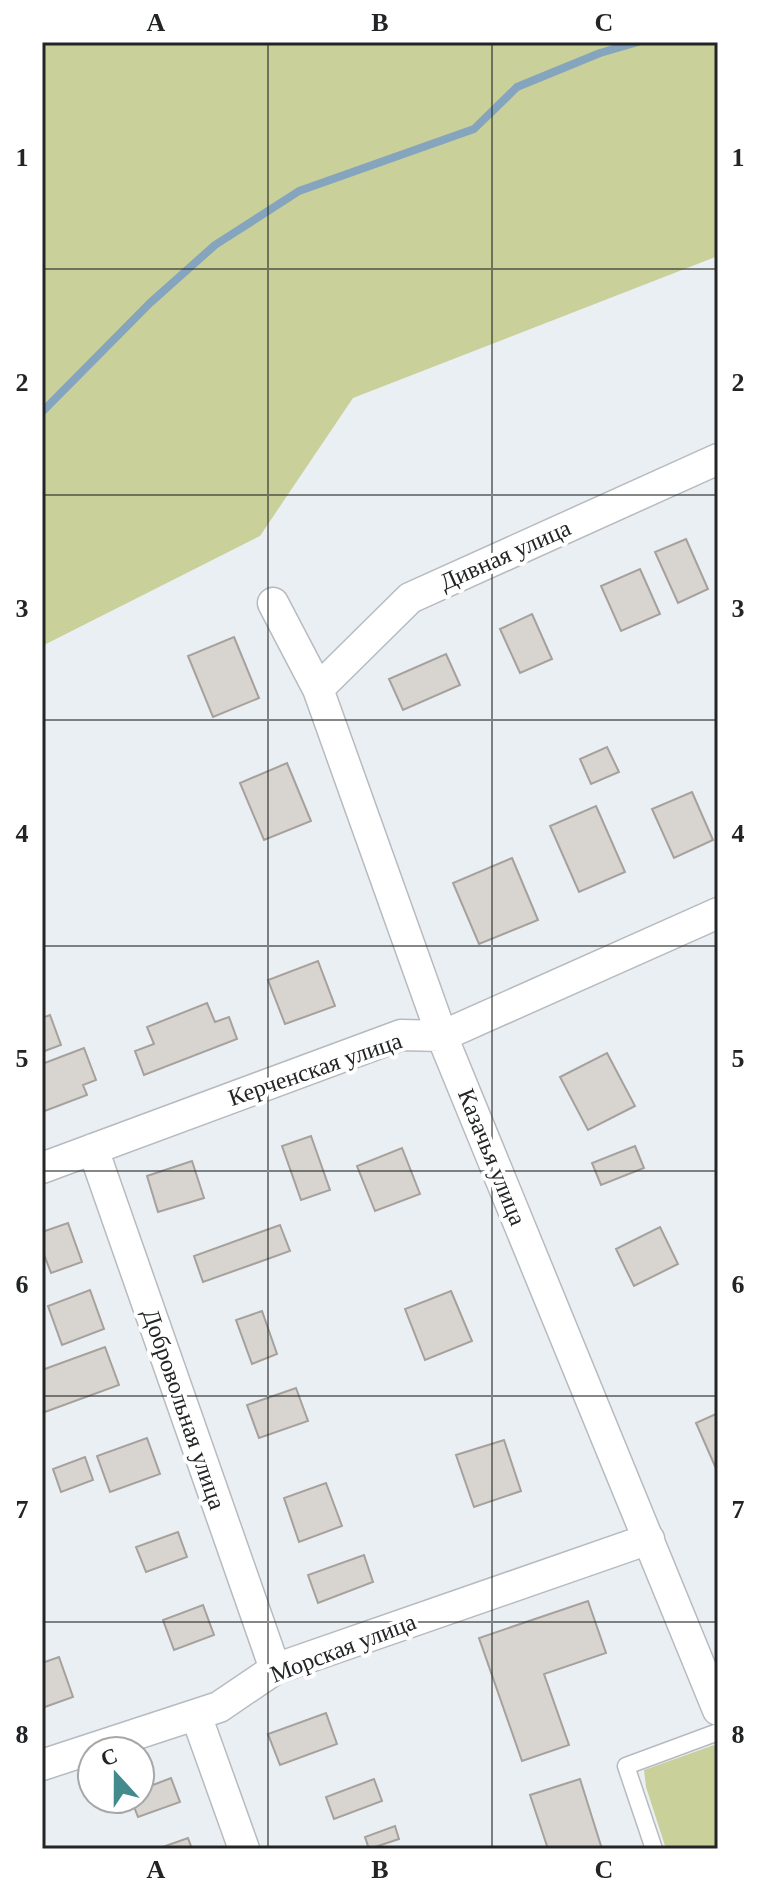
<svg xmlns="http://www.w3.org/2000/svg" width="760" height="1891" viewBox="0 0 760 1891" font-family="Georgia,serif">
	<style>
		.green { fill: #cad099 }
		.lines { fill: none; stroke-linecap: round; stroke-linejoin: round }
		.stream { stroke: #85a4be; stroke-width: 8 }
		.building { fill: #d8d4cf; stroke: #a6a19c; stroke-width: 2 }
		.lane-casing { stroke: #b7bbc0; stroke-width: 19 }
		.street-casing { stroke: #b7bbc0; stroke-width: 33 }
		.lane { stroke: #fff; stroke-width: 16 }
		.street { stroke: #fff; stroke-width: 30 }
		.grid { fill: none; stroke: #222425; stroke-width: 2; stroke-opacity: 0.55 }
		.labels { text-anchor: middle; stroke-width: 8; stroke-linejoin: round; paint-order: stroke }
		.street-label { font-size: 24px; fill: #222425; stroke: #fff }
		.neatline { fill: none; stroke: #222425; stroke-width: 3 }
		.grid-label { font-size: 26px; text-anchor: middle; font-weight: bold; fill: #222425 }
	</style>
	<rect width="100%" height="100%" fill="#eaeff4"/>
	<path class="green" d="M42 42H718V256L353 398 260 536 42 646Z
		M714 1745 718 1749V1849H666L646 1787 644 1770Z"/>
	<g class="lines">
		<path class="stream" d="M42 412 150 303 215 245 299 191 474 129 517 87 600 53 638 42"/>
	</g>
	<path class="building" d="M686 539 708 589 678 603 655 552Z
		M640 569 660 614 621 631 601 586Z
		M532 614 552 659 520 673 500 629Z
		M234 637 259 698 213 717 188 656Z
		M446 654 460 685 403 710 389 679Z
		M607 747 619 772 591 784 580 759Z
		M287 763 311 821 264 840 240 783Z
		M692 792 713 840 674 858 652 809Z
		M596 806 625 872 579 892 550 826Z
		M512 858 538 920 479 944 453 883Z
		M318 961 335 1006 285 1024 268 980Z
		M207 1003 215 1022 229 1017 237 1039 144 1075 135 1051 154 1044 147 1027Z
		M50 1015 61 1045 42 1052V1018Z
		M84 1048 96 1080 83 1085 87 1095 42 1112V1064Z
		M607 1053 635 1106 588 1130 560 1077Z
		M311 1136 330 1190 301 1200 282 1146Z
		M635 1146 644 1168 601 1185 592 1163Z
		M402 1148 420 1194 375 1211 357 1166Z
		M192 1161 204 1198 158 1212 147 1176Z
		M68 1223 82 1262 51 1273 42 1249V1232Z
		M280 1225 290 1251 203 1282 194 1256Z
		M660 1227 678 1264 634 1286 616 1249Z
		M90 1290 104 1329 62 1345 48 1306Z
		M451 1291 472 1341 425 1360 405 1309Z
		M262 1311 277 1354 252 1364 236 1320Z
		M105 1347 119 1385 42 1413V1370Z
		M296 1388 308 1421 259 1438 247 1405Z
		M718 1413V1473L696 1423Z
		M147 1438 160 1474 110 1492 97 1456Z
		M504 1440 521 1491 474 1507 456 1455Z
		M85 1457 93 1480 61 1492 53 1469Z
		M326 1483 342 1526 299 1542 284 1498Z
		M178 1532 187 1557 146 1572 136 1547Z
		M364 1555 373 1582 318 1603 308 1575Z
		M588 1601 606 1653 544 1674 569 1745 522 1761 479 1638Z
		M203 1605 214 1635 174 1650 163 1620Z
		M59 1657 73 1697 42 1708V1663Z
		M326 1713 337 1744 280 1765 268 1734Z
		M171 1778 180 1802 138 1817 131 1799H140V1790Z
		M374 1779 382 1801 334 1819 326 1797Z
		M580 1779 602 1849H548L530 1795Z
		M395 1826 399 1839 369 1849 365 1837Z
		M188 1838 192 1849H157Z"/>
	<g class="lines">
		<g class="lane-casing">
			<path id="lane" d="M654 1849 626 1766 718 1732"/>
		</g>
		<g class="street-casing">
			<path id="street" d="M273 603 318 689 442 1036 718 1710
				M318 689 410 598 718 459
				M93 1149 275 1669
				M42 1168 401 1035 442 1036 718 913
				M196 1715 244 1849
				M42 1765 219 1707 275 1669 649 1539"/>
		</g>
		<use href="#lane" class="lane"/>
		<use href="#street" class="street"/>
	</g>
	<path class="grid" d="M268 42V1849M492 42V1849M42 269H718M42 495H718M42 720H718M42 946H718M42 1171H718M42 1396H718M42 1622H718"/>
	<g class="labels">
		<g class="street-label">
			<text transform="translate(505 555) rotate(-24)" y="8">Дивная улица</text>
			<text transform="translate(315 1069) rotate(-19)" y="8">Керченская улица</text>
			<text transform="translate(492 1157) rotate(68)" y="8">Казачья улица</text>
			<text transform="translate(184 1409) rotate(71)" y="8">Добровольная улица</text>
			<text transform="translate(343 1648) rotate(-21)" y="8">Морская улица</text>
		</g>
	</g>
	<rect width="760" height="1891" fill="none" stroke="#ffffff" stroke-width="88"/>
	<g transform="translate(116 1775) rotate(339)"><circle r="38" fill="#ffffff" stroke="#a7a7a8" stroke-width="2"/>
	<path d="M0-6L14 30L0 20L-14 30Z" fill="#428a8b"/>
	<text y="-12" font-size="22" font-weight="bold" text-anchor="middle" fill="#222425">С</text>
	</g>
	<rect x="44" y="44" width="672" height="1803" class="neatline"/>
	<g class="grid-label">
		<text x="156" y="31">A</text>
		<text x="380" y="31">B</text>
		<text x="604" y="31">C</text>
		<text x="22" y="166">1</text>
		<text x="738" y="166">1</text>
		<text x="22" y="391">2</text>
		<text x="738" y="391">2</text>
		<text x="22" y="617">3</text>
		<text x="738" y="617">3</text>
		<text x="22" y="842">4</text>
		<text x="738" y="842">4</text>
		<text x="22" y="1067">5</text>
		<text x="738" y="1067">5</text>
		<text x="22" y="1293">6</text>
		<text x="738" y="1293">6</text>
		<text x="22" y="1518">7</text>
		<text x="738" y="1518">7</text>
		<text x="22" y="1743">8</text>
		<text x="738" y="1743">8</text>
		<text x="156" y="1878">A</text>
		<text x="380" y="1878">B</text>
		<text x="604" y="1878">C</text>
	</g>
</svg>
